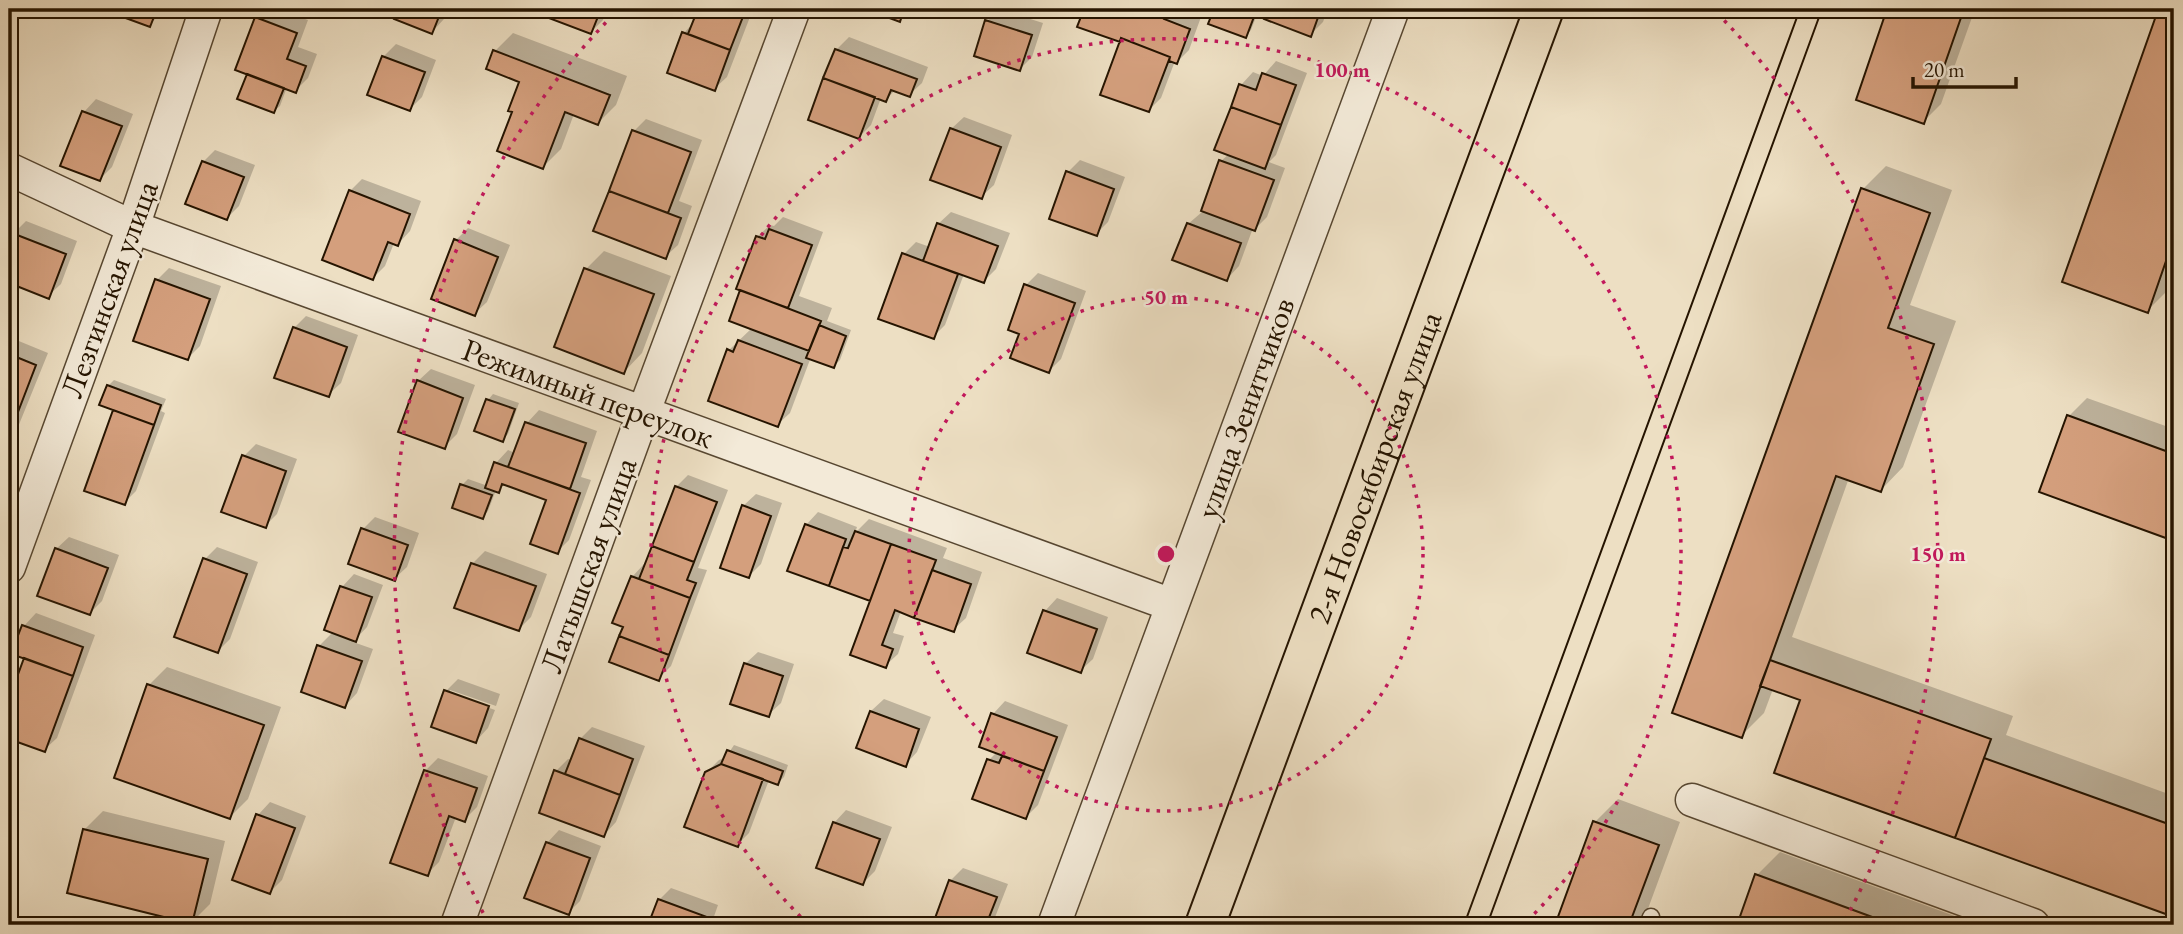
<svg xmlns="http://www.w3.org/2000/svg" width="2183" height="934" viewBox="0 0 2183 934" font-family="'EB Garamond',serif">
	<style>
		.shadow { fill: #0003 }
		.building { fill: #d49f7d; stroke: #251400; stroke-width: 2 }
		.lines { fill: none; stroke-linecap: round; stroke-linejoin: round }
		.lane-casing { stroke: #574731; stroke-width: 19 }
		.street-casing { stroke: #574731; stroke-width: 35 }
		.primary-casing { stroke: #251400; stroke-width: 42 }
		.lane { stroke: #f3ead8; stroke-width: 16 }
		.street { stroke: #f3ead8; stroke-width: 32 }
		.primary { stroke: #eddfc3; stroke-width: 38 }
		.tram { stroke: #251400; stroke-width: 2 }
		.ring { fill: none; stroke: #c2185b; stroke-width: 3.5; stroke-dasharray: 3.5 7 }
		.labels { text-anchor: middle; stroke-width: 5; stroke-linejoin: round; paint-order: stroke }
		.street-label { font-size: 32px; fill: #251400; stroke: #f3ead8 }
		.centre { fill: #c2185b; stroke: #f3ead8; stroke-width: 3.5 }
		.ring-label { font-size: 21px; text-anchor: middle; font-weight: bold; fill: #c2185b; stroke: #f3ead8; stroke-width: 5; stroke-linejoin: round; paint-order: stroke }
	</style>
	<rect width="100%" height="100%" fill="#eddfc3"/>
	<filter id="stains"><feTurbulence type="fractalNoise" baseFrequency=".00286" numOctaves="4"/><feColorMatrix values="0 0 0 0 .2 0 0 0 0 .09 0 0 0 0 .02 0 0 0 .5 -.17"/></filter>
	<radialGradient id="worn" r=".72"><stop offset=".6" stop-color="#630" stop-opacity="0"/><stop offset="1" stop-color="#630" stop-opacity=".3"/></radialGradient>
	<path class="shadow" d="M106 9H163L150 25Z
		M266 9H277L308 20 298 47 317 54 308 78 295 91 287 87 280 106 274 111 257 18Z
		M400 9H448L444 19 432 32 397 18Z
		M551 9H607L603 20 591 32 548 16Z
		M700 9H753L727 77 714 89 684 33 694 22Z
		M870 9H910L899 20Z
		M999 9 1043 23 1032 57 1020 69 987 21Z
		M1086 9H1181L1201 17 1189 50 1177 62 1175 61 1161 98 1149 110 1122 41 1080 26Z
		M1216 9H1259L1251 30 1246 36 1211 23Z
		M1270 9H1328L1323 22 1310 35 1267 18Z
		M1889 9H1975L1941 104 1923 122 1858 99Z
		M2164 9H2174V277L2170 288 2147 311 2064 281 2159 14Z
		M513 33 627 76 616 105 598 123 574 114 561 149 543 167 514 111 521 81 495 51Z
		M849 37 928 67 922 83 909 95 895 90 886 100 881 98 871 125 859 137 836 50Z
		M396 44 436 60 422 97 410 109 369 94 383 57Z
		M1276 61 1307 73 1276 155 1269 162 1285 168 1267 217 1255 229 1253 228 1239 266 1227 279 1188 224 1202 212 1221 161 1229 154 1241 85 1253 72 1263 76Z
		M96 99 133 114 112 167 100 179 63 165 84 112Z
		M964 117 1012 135 994 185 981 197 951 129Z
		M646 119 702 140 679 201 692 206 678 245 665 257 596 230 634 131Z
		M215 150 255 165 239 206 227 218 203 162Z
		M1080 160 1125 177 1108 222 1096 234 1068 172Z
		M1886 166 1952 190 1910 305 1956 321 1903 467 1881 490 1849 478 1792 637 2013 716 2006 735 2174 796V915L1776 772 1802 699 1773 689 1764 713 1741 736 1863 189Z
		M362 179 421 201 410 231 398 244 394 243 385 266 373 278 350 191Z
		M951 212 1010 233 996 269 984 281 964 274 945 325 933 337 904 254 916 242 930 247 938 224Z
		M783 217 823 232 799 296 832 308 827 321 851 330 840 360 834 366 811 357 790 413 777 425 729 350 752 328 757 237 770 225 774 226Z
		M26 221 77 241 61 284 48 296 9 281V245L13 234Z
		M468 228 510 245 487 302 474 314 456 240Z
		M604 251 671 276 642 353 624 372 586 269Z
		M169 268 221 286 200 346 188 358 157 280Z
		M1038 273 1086 291 1061 359 1049 371 1026 285Z
		M306 316 358 335 341 383 328 395 294 328Z
		M9 337 48 353 18 427 9 436Z
		M431 369 475 385 457 434 444 447 418 381Z
		M114 380 166 399 161 411 165 413 136 491 124 503 115 411 108 386Z
		M493 394 519 403 508 434 502 440 488 400Z
		M2087 398 2174 429V539L2041 491 2069 416Z
		M539 410 597 431 581 477 591 480 569 540 557 552 548 499 506 483 498 491 496 490 488 511 483 517 454 507 462 485 468 479 488 486 496 463 508 450 515 453 527 423Z
		M256 444 297 459 277 514 265 526 244 456Z
		M688 475 728 490 698 568 707 570 671 666 658 679 625 626 632 577 644 564 646 565 676 487Z
		M756 494 782 503 761 564 749 576 743 506Z
		M818 512 857 527 855 533 869 519 947 548 943 558 982 572 966 618 953 630 901 611 893 633 904 636 898 654 885 666 872 600 806 525Z
		M375 517 419 533 407 567 394 579 363 529Z
		M69 537 119 555 102 601 90 613 56 549Z
		M217 547 258 562 230 639 218 651 205 559Z
		M485 551 547 574 531 617 519 629 472 564Z
		M354 574 383 585 367 627 353 642 373 649 357 693 345 706 319 646 333 632 326 629 342 587Z
		M1057 598 1108 617 1093 659 1080 671 1045 611Z
		M36 613 95 635 57 738 44 750 9 738V699H10L26 657 14 653 24 626Z
		M758 652 794 664 781 703 768 715 745 664Z
		M167 667 281 707 248 799 230 817 149 685Z
		M458 679 500 694 496 706 450 690V694L495 710 488 728 476 741 446 691Z
		M884 699 931 717 917 752 905 765 871 711Z
		M1005 701 1068 725 1038 805 1026 817 989 760 997 752 993 714Z
		M592 727 645 746 616 822 604 835 556 771 568 759 572 760 580 739Z
		M734 745 788 765 784 777 778 783 769 780 749 833 737 845 706 773 719 760 726 757Z
		M438 758 488 776 477 807 464 820 456 817 439 862 427 874 425 771Z
		M1618 799 1680 822 1642 925H1557L1595 822Z
		M270 802 306 816 282 880 270 892 234 879 258 815Z
		M846 810 892 827 875 871 863 883 834 823Z
		M103 811 225 841 210 904 192 922 85 829Z
		M559 830 601 846 580 901 568 913 547 843Z
		M1780 852 1979 925H1738L1757 875Z
		M963 868 1008 884 992 925H950L936 920 950 881Z
		M671 888 718 905 711 925H650L659 900Z"/>
	<path class="building" d="M101 9H157L150 27Z
		M398 9H442L432 34 394 19Z
		M549 9H601L591 34 546 17Z
		M698 9H731L744 14 730 50 688 34Z
		M865 9H904L900 22Z
		M1084 9H1167L1164 19 1190 29 1177 64 1169 61 1170 57 1121 38 1120 42 1077 27Z
		M1214 9H1242L1255 14 1246 38 1208 24Z
		M1268 9H1321L1311 37 1264 19Z
		M1887 9H1964L1924 124 1856 100Z
		M2157 13 2174 19V238L2148 313 2062 282Z
		M255 17 297 33 287 59 306 66 296 93 235 70Z
		M985 20 1032 35 1020 71 974 56Z
		M682 32 730 50 715 91 667 73Z
		M1121 38 1170 57 1149 112 1100 95Z
		M835 49 917 79 910 97 891 90 886 102 823 78Z
		M493 50 610 95 598 125 565 112 543 169 497 151 512 112 508 111 519 82 486 69Z
		M382 56 425 72 410 111 367 95Z
		M1262 73 1296 85 1281 125 1231 107 1239 84 1256 90Z
		M247 74 284 88 274 113 237 99Z
		M823 78 875 97 859 139 808 120Z
		M1231 107 1281 125 1265 169 1214 150Z
		M82 111 122 126 100 181 60 166Z
		M950 128 1001 147 982 199 930 180Z
		M632 130 691 152 668 213 609 191Z
		M1219 160 1274 180 1255 231 1201 211Z
		M202 161 244 177 227 220 185 204Z
		M1066 171 1114 189 1097 236 1049 219Z
		M1861 188 1930 213 1888 328 1934 344 1881 492 1836 476 1742 738 1672 713Z
		M349 190 410 214 398 246 388 242 373 280 322 260Z
		M609 191 681 218 666 259 593 231Z
		M937 223 998 246 984 283 923 261Z
		M1187 223 1241 243 1227 281 1172 260Z
		M769 229 812 245 788 308 736 289 756 236 765 239Z
		M12 233 66 254 49 299 9 283V241Z
		M454 239 498 257 475 316 431 299Z
		M902 253 958 274 934 339 878 319Z
		M584 268 654 294 624 374 554 347Z
		M155 279 210 299 188 360 133 341Z
		M1024 284 1075 303 1049 373 1010 358 1019 334 1008 330Z
		M740 290 821 321 809 351 729 321Z
		M819 325 846 336 834 368 806 358Z
		M293 327 347 347 329 397 274 378Z
		M738 340 802 364 778 427 708 401 727 349 733 352Z
		M9 354 36 365 18 412 9 408Z
		M417 380 463 398 445 449 398 432Z
		M107 385 161 405 154 425 99 405Z
		M486 399 515 409 503 442 474 431Z
		M113 410 154 425 125 505 84 491Z
		M2067 415 2174 454V541L2039 492Z
		M525 422 586 443 570 489 508 467Z
		M242 455 286 471 266 528 221 512Z
		M494 462 580 493 558 554 530 544 546 500 502 484 499 493 485 488Z
		M460 484 492 495 483 519 452 508Z
		M675 486 717 502 694 562 652 546Z
		M742 505 771 516 749 578 720 568Z
		M805 524 846 539 829 586 787 571Z
		M361 528 408 545 395 581 348 564Z
		M855 531 891 544 870 601 829 586 843 547 848 548Z
		M891 544 936 560 914 618 895 610 882 645 893 649 886 668 850 655Z
		M652 546 694 562 687 580 696 583 690 598 639 579Z
		M55 548 108 568 90 615 37 596Z
		M203 558 247 574 218 653 174 637Z
		M471 563 536 586 519 631 454 608Z
		M932 570 971 584 954 632 914 618Z
		M631 576 690 598 669 655 619 636 623 627 612 623Z
		M340 586 372 597 356 642 324 630Z
		M1043 610 1097 629 1081 673 1027 653Z
		M22 625 83 647 73 676 11 654Z
		M619 636 669 655 659 681 609 662Z
		M317 645 362 661 345 708 301 692Z
		M24 658 73 676 45 752 9 739V699Z
		M1770 660 1991 739 1955 838 1774 773 1800 700 1760 686Z
		M744 663 783 676 769 717 730 704Z
		M147 684 264 725 230 819 114 778Z
		M444 690 489 706 476 743 431 727Z
		M870 711 919 729 906 767 856 748Z
		M991 713 1057 737 1044 771 979 747Z
		M579 738 633 759 620 795 565 774Z
		M727 750 783 771 778 785 721 764Z
		M1002 756 1044 771 1026 819 972 799 987 759 999 763Z
		M1984 758 2174 826V917L1955 838Z
		M721 764 763 779 738 847 684 827 705 772Z
		M424 770 477 788 465 822 449 816 428 876 390 863Z
		M554 770 620 795 604 837 539 813Z
		M256 814 295 828 270 894 232 880Z
		M1593 821 1659 845 1629 925H1555Z
		M833 822 880 839 863 885 816 868Z
		M83 829 208 859 192 924 67 893Z
		M546 842 590 858 569 915 524 898Z
		M1755 874 1894 925H1737Z
		M949 880 997 897 986 925H945L934 921Z
		M658 899 707 917 704 925H648Z"/>
	<g class="lines">
		<g class="lane-casing">
			<path id="lane" d="M1648 925 1651 917"/>
		</g>
		<g class="street-casing">
			<path id="street" d="M9 169 133 227 1172 605
				M9 567 133 227 206 9
				M1692 800 2033 925
				M457 925 643 414 794 9
				M1054 925 1393 9"/>
		</g>
		<g class="primary-casing">
			<g id="primary">
				<path id="s1" d="M1205 925 1544 9"/>
			</g>
		</g>
		<use href="#lane" class="lane"/>
		<use href="#street" class="street"/>
		<use href="#primary" class="primary"/>
		<path class="tram" d="M1464 925 1800 9
			M1487 925 1822 9"/>
	</g>
	<g class="ring">
		<circle cx="1166" cy="554" r="257"/>
		<path d="M808 924A515 515 0 1 1 1524 924"/>
		<path d="M488 922A772 772 0 0 1 615 13M1717 13A772 772 0 0 1 1844 922"/>
	</g>
	<g class="labels">
		<g class="street-label">
			<text transform="translate(109 289) rotate(-70)" y="11">Лезгинская улица</text>
			<text transform="translate(588 393) rotate(20)" y="11">Режимный переулок</text>
			<text transform="translate(1245 408) rotate(-70)" y="11">улица Зенитчиков</text>
			<text dy="11" stroke="none"><textPath href="#s1" startOffset="488">2-я Новосибирская улица</textPath></text>
			<text transform="translate(588 565) rotate(-70)" y="11">Латышская улица</text>
		</g>
	</g>
	<circle cx="1166" cy="554" r="10" class="centre"/>
	<g class="ring-label">
		<text x="1342" y="77">100 m</text>
		<text x="1166" y="304">50 m</text>
		<text x="1938" y="561">150 m</text>
	</g>
	<rect width="2183" height="934" fill="none" stroke="#eddfc3" stroke-width="35"/>
	<rect x="10" y="10" width="2162" height="913" fill="none" stroke="#251400" stroke-width="3.5"/>
	<rect x="18" y="18" width="2148" height="899" fill="none" stroke="#251400" stroke-width="2"/>
	<path d="M1913 77v10h103v-10" fill="none" stroke="#251400" stroke-width="3.5"/>
	<text x="1924" y="77" font-size="21" fill="#251400" stroke="#f3ead8" stroke-width="5" paint-order="stroke">20 m</text>
	<rect width="100%" height="100%" filter="url(#stains)"/>
	<rect width="100%" height="100%" fill="url(#worn)"/>
</svg>
